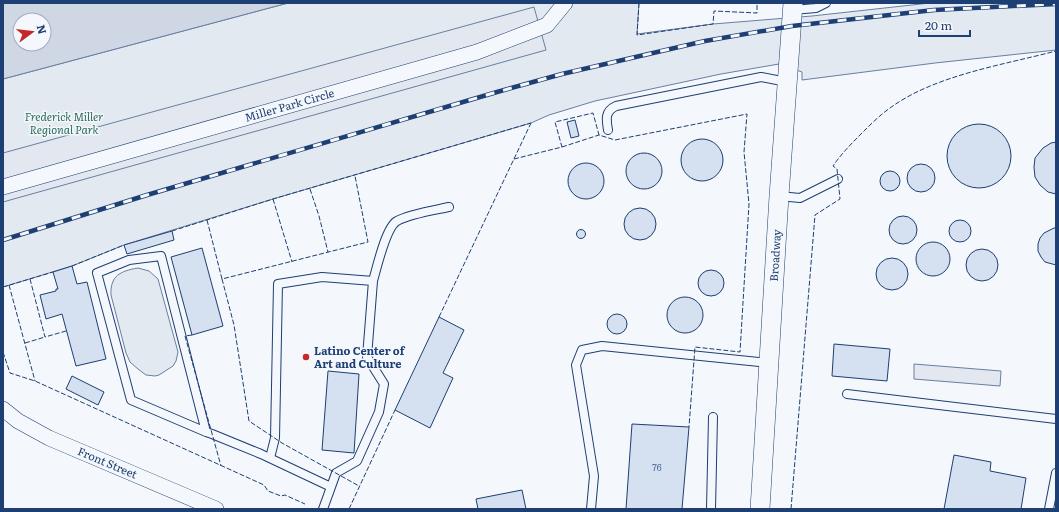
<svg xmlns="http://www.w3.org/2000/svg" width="1059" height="512" viewBox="0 0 1059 512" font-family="Literata,serif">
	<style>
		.green { fill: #e3e9f0; stroke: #687fa3 }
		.parking { fill: #e3e8f0; stroke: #687fa3 }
		.water { fill: #cfd7e4; stroke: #687fa3; fill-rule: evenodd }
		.building { fill: #d5e0f0; stroke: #1d3f73 }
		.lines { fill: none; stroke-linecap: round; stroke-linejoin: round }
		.service-casing { stroke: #1d3f73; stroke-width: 10 }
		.minor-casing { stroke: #1d3f73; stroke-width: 16 }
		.tertiary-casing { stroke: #1d3f73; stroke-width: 20 }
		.service { stroke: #f4f7fb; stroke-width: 8 }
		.minor { stroke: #f4f7fb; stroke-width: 15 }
		.tertiary { stroke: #f4f7fb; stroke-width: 19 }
		.rail-casing { stroke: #1d3f73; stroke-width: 4.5 }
		.rail { stroke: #f4f7fb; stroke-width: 3; stroke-dasharray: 9; stroke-linecap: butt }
		.fence { stroke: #1d3f73; stroke-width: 1; stroke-dasharray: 5 2; stroke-linecap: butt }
		.poi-dot { fill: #c62828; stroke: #f4f7fb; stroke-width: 1.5 }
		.labels { text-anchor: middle; stroke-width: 3; stroke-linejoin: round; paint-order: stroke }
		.number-label { font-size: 9px; fill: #4b6792 }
		.street-label { font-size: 11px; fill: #1d3f73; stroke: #f4f7fb }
		.park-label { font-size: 11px; font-style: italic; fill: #2c6c60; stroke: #f4f7fb }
		.poi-label { font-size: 11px; font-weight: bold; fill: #1d3f73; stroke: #f4f7fb; text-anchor: start }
	</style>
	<rect width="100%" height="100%" fill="#f4f7fb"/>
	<path class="green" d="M288 3H639L637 34 713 24 812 16 930 3H1056V50L935 63 802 80V72L779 64 721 74 595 101 549 115 531 123 273 199 124 245 72 266 3 287V79Z
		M138 268 149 271 158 279 178 352 176 361 173 366 159 375 155 376 146 375 138 369 130 362 126 353 111 295C110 276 120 271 138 268Z"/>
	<path class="parking" d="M534 7 546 50 3 202V153Z
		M914 364 1001 371 1000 386 914 379Z"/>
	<path class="water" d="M3 3H288L3 79ZM20 20H44V44H20Z"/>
	<path class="building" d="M575 120 579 136 571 138 567 122Z
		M947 156a32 32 0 1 1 64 0a32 32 0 1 1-64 0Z
		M681 160a21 21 0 1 1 42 0a21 21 0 1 1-42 0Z
		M1056 142V194L1048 192 1040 185 1035 177 1034 167 1035 158 1043 148 1051 143Z
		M626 171a18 18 0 1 1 36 0a18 18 0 1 1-36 0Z
		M568 181a18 18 0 1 1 36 0a18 18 0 1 1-36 0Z
		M907 178a14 14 0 1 1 28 0a14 14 0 1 1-28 0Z
		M880 181a10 10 0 1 1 20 0a10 10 0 1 1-20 0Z
		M624 224a16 16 0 1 1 32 0a16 16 0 1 1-32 0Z
		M889 230a14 14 0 1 1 28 0a14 14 0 1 1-28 0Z
		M949 231a11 11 0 1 1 22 0a11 11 0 1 1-22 0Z
		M1054 228H1056V265L1045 262 1041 257 1038 251V244L1040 238 1044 233Z
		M576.5 234a4.5 4.5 0 1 1 9 0a4.5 4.5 0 1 1-9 0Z
		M172 231 174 240 127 254 124 245Z
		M916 259a17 17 0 1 1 34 0a17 17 0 1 1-34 0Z
		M202 248 223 326 192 335 171 257Z
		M966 265a16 16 0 1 1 32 0a16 16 0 1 1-32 0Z
		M876 274a16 16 0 1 1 32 0a16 16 0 1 1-32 0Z
		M72 266 77 284 87 282 106 359 76 366 62 314 46 319 40 295 56 291V289H58L53 272Z
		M698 283a13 13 0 1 1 26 0a13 13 0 1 1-26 0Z
		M667 315a18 18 0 1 1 36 0a18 18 0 1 1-36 0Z
		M607 324a10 10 0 1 1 20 0a10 10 0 1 1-20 0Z
		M439 317 464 330 443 373 453 378 430 428 395 410Z
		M834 344 890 349 887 381 832 376Z
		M328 371 359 374 354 453 322 450Z
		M72 376 104 392 98 405 66 389Z
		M632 424 689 427 682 509H626Z
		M954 455 991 462 990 471 1026 478 1021 509H944Z
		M522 490 526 509H478L476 499Z"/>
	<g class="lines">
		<g class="service-casing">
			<path id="service" d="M793 10 816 8 826 3
				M608 130C606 119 605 111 616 106L761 77 787 82
				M779 196 800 198 838 179
				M373 281C377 267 386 227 397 221 409 214 435 210 449 207
				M847 394 1056 419
				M206 432 161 256 129 260 97 273 131 400 206 432 212 434 261 454 331 487 323 509
				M270 458 275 438 278 284 322 277 373 281 367 357 384 384 379 412 357 461 336 473 331 487
				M591 509 594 476 576 365 582 350 602 346 769 363
				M711 509 713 417
				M1049 509 1056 473"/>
		</g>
		<g class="minor-casing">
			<g id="minor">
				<path id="s1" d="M3 187 477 52 547 25 565 3"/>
				<path id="s2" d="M3 409 18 421 49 438 216 509"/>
			</g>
		</g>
		<g class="tertiary-casing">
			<g id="tertiary">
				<path id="s3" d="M760 509 779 196 793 3"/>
			</g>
		</g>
		<use href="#service" class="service"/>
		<use href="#minor" class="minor"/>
		<use href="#tertiary" class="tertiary"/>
		<g class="rail-casing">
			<path id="rail" d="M3 240 147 195 497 92 562 74 705 41 792 26 934 10 1056 4"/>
		</g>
		<use href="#rail" class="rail"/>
		<path class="fence" d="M639 3 637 35 713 24 714 11 757 13V3
			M562 147 599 135
			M514 159 562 147 555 122 593 113 599 135 615 140 747 114 744 152 749 204 740 352 695 347 689 427
			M310 189 319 216 328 252
			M273 199 292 262
			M207 220 222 279 368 242 355 176
			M172 231 273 199 531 123
			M72 266 124 245
			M30 279 45 337 66 331
			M222 279 234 325 249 421 282 443 359 486
			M9 285 35 381
			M3 287 53 272
			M439 317 531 123
			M192 335 185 336 221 466
			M25 343 45 337
			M3 352 10 373 35 381 264 485 268 491 281 496 285 495 305 504
			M349 509 395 410
			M791 509 815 215 840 199 837 169 833 166C841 154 852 143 863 132 871 124 880 115 890 108 935 75 1003 65 1056 51"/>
	</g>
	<circle class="poi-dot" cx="306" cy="357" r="4"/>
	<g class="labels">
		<g class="number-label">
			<text x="657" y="471">76</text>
		</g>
		<g class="street-label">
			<text dy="4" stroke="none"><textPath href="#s1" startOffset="298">Miller Park Circle</textPath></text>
			<text dy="4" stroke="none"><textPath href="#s3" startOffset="254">Broadway</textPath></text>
			<text dy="4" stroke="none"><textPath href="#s2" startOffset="118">Front Street</textPath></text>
		</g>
		<g class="park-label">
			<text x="64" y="121">Frederick Miller<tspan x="64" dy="13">Regional Park</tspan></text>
		</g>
		<g class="poi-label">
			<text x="314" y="355">Latino Center of<tspan x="314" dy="13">Art and Culture</tspan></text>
		</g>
	</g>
	<rect width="1059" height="512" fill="none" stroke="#1d3f73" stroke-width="8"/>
	<g transform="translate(32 32) rotate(75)"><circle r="19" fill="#f4f7fb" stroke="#9eadc5"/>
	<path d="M0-3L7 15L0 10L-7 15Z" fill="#c62828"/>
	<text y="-6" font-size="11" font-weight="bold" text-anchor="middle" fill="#1d3f73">N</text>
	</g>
	<path d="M919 30v6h51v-6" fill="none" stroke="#1d3f73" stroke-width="2"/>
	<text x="925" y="30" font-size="12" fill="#1d3f73" stroke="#f4f7fb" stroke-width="3" paint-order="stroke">20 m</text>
</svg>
